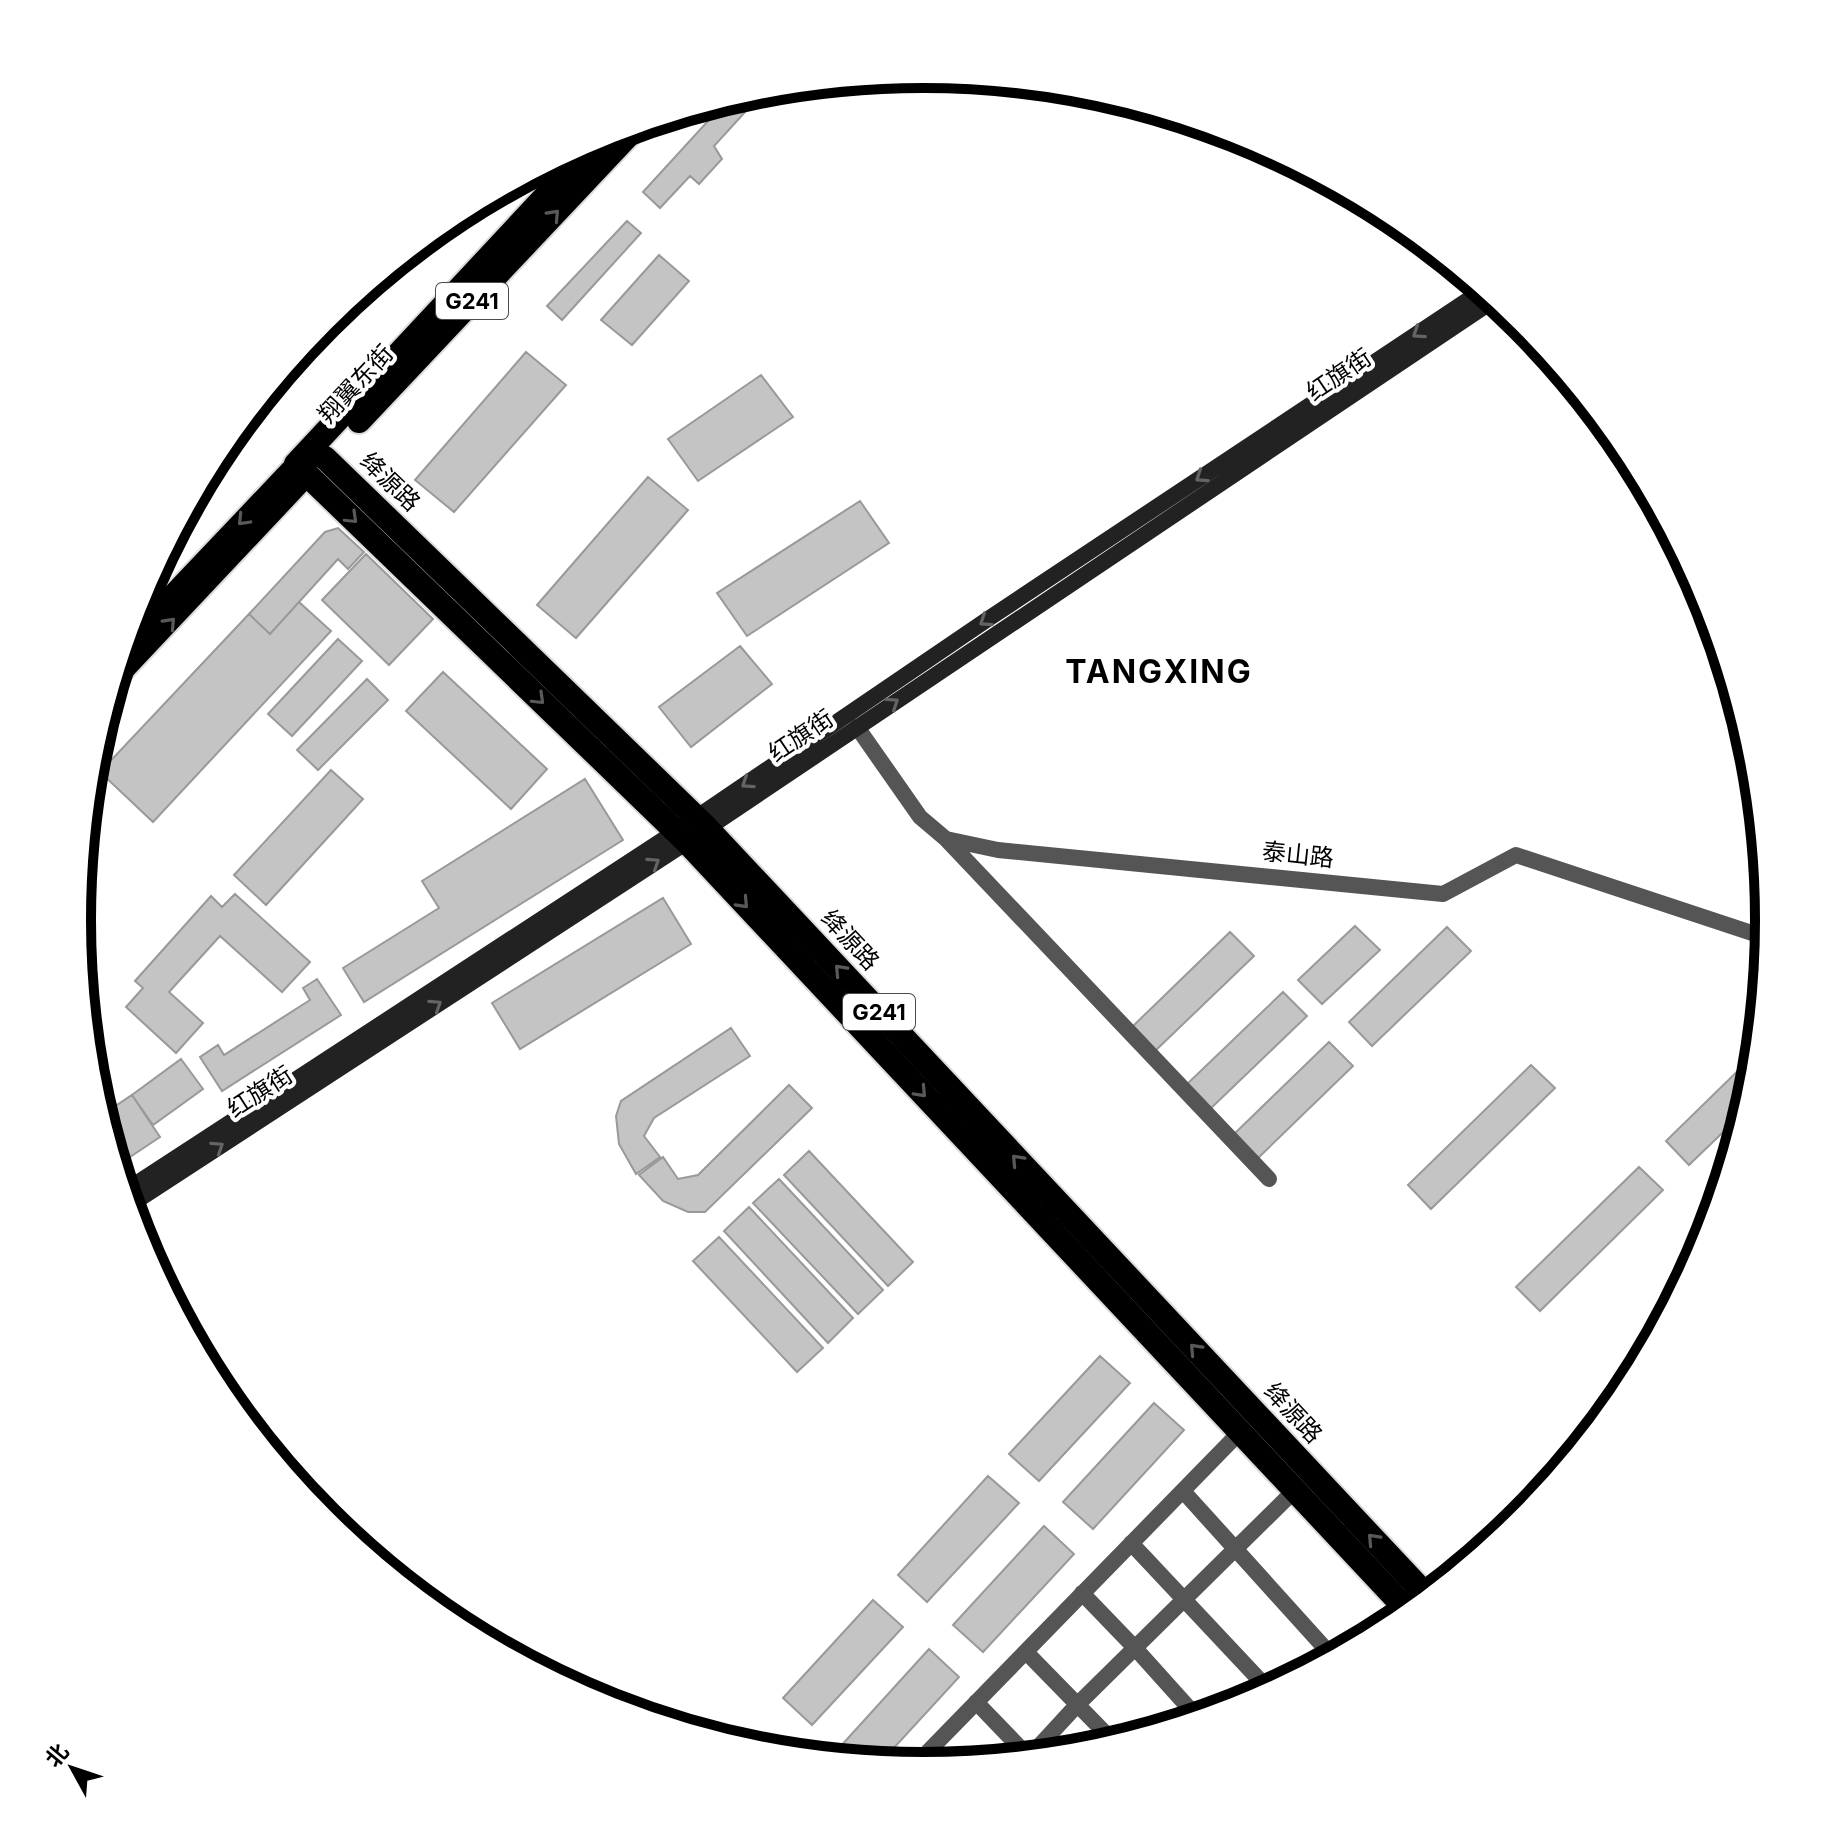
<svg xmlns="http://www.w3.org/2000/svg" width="1846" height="1840" viewBox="0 0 1846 1840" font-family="Inter,'Noto Sans SC',sans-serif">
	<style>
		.building { fill: #c4c4c4; stroke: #999; stroke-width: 2 }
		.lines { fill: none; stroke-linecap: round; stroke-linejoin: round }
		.primary-casing { stroke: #dbdbdb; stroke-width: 24 }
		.highway-casing { stroke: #dbdbdb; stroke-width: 28 }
		.street { stroke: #555; stroke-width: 16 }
		.secondary { stroke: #222; stroke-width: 16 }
		.primary { stroke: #000; stroke-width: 20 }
		.highway { stroke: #000; stroke-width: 24 }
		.oneway { stroke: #595959 }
		.oneway2 { stroke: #646464 }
		.labels { text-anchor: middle; stroke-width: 8; stroke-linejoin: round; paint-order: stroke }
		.shield { fill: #fff; stroke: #4c4c4c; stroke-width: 2 }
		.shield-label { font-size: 22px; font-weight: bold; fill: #000 }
		.street-label { font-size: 24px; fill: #000; stroke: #fff }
		.district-label { font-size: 32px; font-weight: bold; letter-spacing: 2px; fill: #000; stroke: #fff }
		.rim { fill: none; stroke: #000; stroke-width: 10 }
	</style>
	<rect width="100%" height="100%" fill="#fff"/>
	<path class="building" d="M731 98 746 111 714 146 722 159 699 184 690 176 660 208 643 192 728 99Z
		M627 221 641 233 562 320 547 306Z
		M659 255 689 281 632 345 601 320Z
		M526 352 566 385 454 512 415 480Z
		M761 375 793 417 698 481 668 439Z
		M648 477 688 510 576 638 537 605Z
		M860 501 889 543 747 636 717 593Z
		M338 528 364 552 348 569 338 559 270 634 249 614 325 532Z
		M366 554 433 619 389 665 322 600Z
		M299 602 331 631 153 822 100 772 249 614 270 634Z
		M338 639 362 661 292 736 268 714Z
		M740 646 772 684 691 747 659 707Z
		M443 672 547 769 511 809 406 711Z
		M367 679 388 700 318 770 297 750Z
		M331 770 363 799 266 905 234 875Z
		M585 779 623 840 364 1002 343 968 439 908 422 881Z
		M235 894 310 962 282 992 220 936 169 992 203 1023 176 1053 126 1007 143 988 135 981 211 896 222 907Z
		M663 898 691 944 520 1049 492 1003Z
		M1355 926 1380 950 1322 1004 1298 980Z
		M1447 927 1471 951 1372 1046 1349 1022Z
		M1230 932 1254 956 1155 1051 1132 1027Z
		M317 979 341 1015 222 1091 200 1057 218 1045 224 1055 310 1000 303 988Z
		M1283 992 1307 1016 1208 1111 1185 1086Z
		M731 1028 750 1056 654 1118 644 1136 660 1157 636 1174 619 1144 616 1116 621 1101Z
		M1329 1042 1353 1066 1255 1161 1232 1136Z
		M1756 1053 1753 1085 1745 1111 1689 1165 1666 1141Z
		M181 1059 203 1089 153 1125 132 1095Z
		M1531 1065 1555 1088 1431 1209 1408 1185Z
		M789 1085 812 1108 705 1212H688L663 1201 639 1175 663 1157 678 1179 698 1175Z
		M132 1095 160 1137 118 1165 102 1115Z
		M809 1151 913 1262 888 1286 784 1175Z
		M1639 1167 1663 1190 1540 1311 1516 1287Z
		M779 1179 883 1290 858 1314 753 1203Z
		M749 1207 853 1318 828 1343 724 1231Z
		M719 1237 823 1348 797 1372 693 1261Z
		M1100 1356 1130 1383 1039 1481 1009 1454Z
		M1154 1403 1184 1430 1093 1529 1063 1502Z
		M988 1476 1019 1503 927 1602 898 1575Z
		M1044 1526 1074 1554 983 1652 953 1625Z
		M873 1600 903 1627 812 1725 783 1698Z
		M929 1649 959 1677 881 1762 850 1759 839 1748Z"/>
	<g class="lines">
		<g class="primary-casing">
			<path id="primary" d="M128 641 296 464
				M116 679 308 475"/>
		</g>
		<g class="highway-casing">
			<path id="highway" d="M600 138 296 464 687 842 1408 1611
				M359 421 636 127
				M310 450 325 458 704 825 1427 1596"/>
		</g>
		<path class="street" d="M857 727 920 817 946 839 998 850 1443 894 1516 855 1767 938
			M946 839 1269 1179
			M1183 1491 1332 1656
			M1131 1543 1269 1690
			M1082 1593 1135 1648 1197 1717
			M1026 1652 1114 1742
			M976 1702 1028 1756
			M1030 1756 1077 1705 1295 1490
			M915 1765 1240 1432"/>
		<path class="secondary" d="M125 1191 678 830 988 619 1483 290
			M130 1205 687 842 1494 300"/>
		<use href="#primary" class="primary"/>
		<use href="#highway" class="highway"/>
	</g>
	<defs><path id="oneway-chevron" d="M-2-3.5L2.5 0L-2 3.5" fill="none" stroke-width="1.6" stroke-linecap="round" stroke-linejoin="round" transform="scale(2)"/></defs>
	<g class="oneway">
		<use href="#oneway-chevron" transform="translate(554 215) rotate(-47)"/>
		<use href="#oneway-chevron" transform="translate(352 518) rotate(44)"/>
		<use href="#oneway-chevron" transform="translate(243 520) rotate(134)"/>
		<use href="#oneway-chevron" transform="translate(170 623) rotate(-47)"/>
		<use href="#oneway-chevron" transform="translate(539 699) rotate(44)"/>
		<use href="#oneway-chevron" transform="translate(743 903) rotate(47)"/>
		<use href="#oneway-chevron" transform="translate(840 970) rotate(-133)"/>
		<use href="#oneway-chevron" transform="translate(921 1092) rotate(47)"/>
		<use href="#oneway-chevron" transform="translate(1017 1160) rotate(-133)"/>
		<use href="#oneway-chevron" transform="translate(1195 1349) rotate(-133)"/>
		<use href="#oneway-chevron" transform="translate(1373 1539) rotate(-133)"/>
	</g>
	<g class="oneway2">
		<use href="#oneway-chevron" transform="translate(1418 333) rotate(146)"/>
		<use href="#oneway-chevron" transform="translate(1201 477) rotate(146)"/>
		<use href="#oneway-chevron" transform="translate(985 621) rotate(146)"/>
		<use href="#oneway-chevron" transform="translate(893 703) rotate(-34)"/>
		<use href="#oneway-chevron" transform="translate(747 783) rotate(146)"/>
		<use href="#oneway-chevron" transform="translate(654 863) rotate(-33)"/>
		<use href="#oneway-chevron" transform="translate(436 1005) rotate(-33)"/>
		<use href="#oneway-chevron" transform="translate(218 1147) rotate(-33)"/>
	</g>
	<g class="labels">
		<g class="shield">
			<rect x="436" y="283" width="72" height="36" rx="6"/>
			<rect x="843" y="994" width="72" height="36" rx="6"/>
		</g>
		<g class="shield-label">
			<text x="472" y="309">G241</text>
			<text x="879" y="1020">G241</text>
		</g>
		<g class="street-label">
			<text transform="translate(1339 375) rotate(-34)" y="8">红旗街</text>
			<text transform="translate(356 384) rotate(-47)" y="8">翔翼东街</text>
			<text transform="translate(390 482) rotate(44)" y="8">绛源路</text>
			<text transform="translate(801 736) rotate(-34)" y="8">红旗街</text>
			<text transform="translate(1298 855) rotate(6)" y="8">泰山路</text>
			<text transform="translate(850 940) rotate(47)" y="8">绛源路</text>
			<text transform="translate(260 1092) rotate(-33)" y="8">红旗街</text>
			<text transform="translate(1293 1413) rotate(47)" y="8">绛源路</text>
		</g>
		<g class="district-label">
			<text x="1159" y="683">TANGXING</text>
		</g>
	</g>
	<path d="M0 0H1846V1840H0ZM91 920a832 832 0 1 1 1664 0a832 832 0 1 1-1664 0Z" fill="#fff" fill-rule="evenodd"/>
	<path class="rim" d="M91 920a832 832 0 1 1 1664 0a832 832 0 1 1-1664 0Z"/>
	<g transform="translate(72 1768) rotate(310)" stroke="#ffffff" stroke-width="6" paint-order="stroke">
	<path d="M0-6L14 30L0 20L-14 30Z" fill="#000000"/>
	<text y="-12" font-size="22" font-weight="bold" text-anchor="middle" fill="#000000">北</text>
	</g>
</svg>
